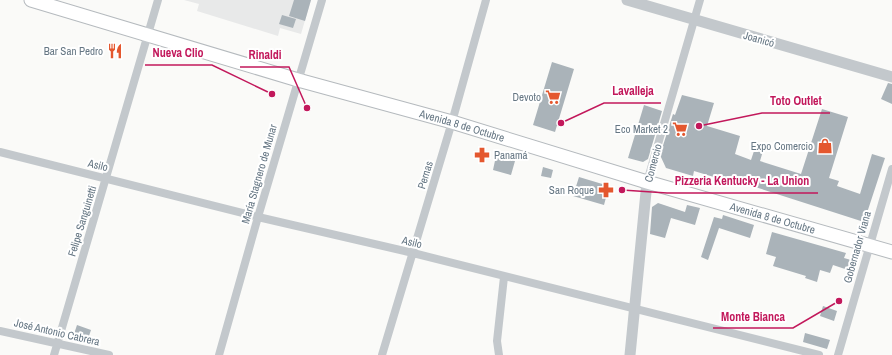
<svg xmlns="http://www.w3.org/2000/svg" width="892" height="355" viewBox="0 0 892 355" font-family="'Archivo Narrow',sans-serif">
	<style>
		.built { fill: #e8e9e9 }
		.building { fill: #aab3b9 }
		.lines { fill: none; stroke-linecap: round; stroke-linejoin: round }
		.primary-casing { stroke: #b5babe; stroke-width: 15 }
		.minor { stroke: #c3c8cc; stroke-width: 8 }
		.tertiary { stroke: #c3c8cc; stroke-width: 11 }
		.primary { stroke: #fff; stroke-width: 13 }
		.labels { text-anchor: middle; stroke-width: 4; stroke-linejoin: round; paint-order: stroke }
		.street-label { font-size: 11px; fill: #657683; stroke: #fff }
		.poi-label { font-size: 11px; fill: #657683; stroke: #fff; text-anchor: end }
		.leader { fill: none; stroke: #c2185b; stroke-width: 1.5 }
		.callout-dot { fill: #c2185b; stroke: #fff; stroke-width: 1.5 }
		.callout-label { font-size: 12px; text-anchor: middle; font-weight: bold; fill: #c2185b; stroke: #fff; stroke-width: 4; stroke-linejoin: round; paint-order: stroke }
	</style>
	<rect width="100%" height="100%" fill="#fafaf8"/>
	<path class="built" d="M184 0H311L301 34 280 28 278 36 197 11 199 4Z"/>
	<path class="building" d="M294 0H311L305 21 289 16Z
		M282 15 296 19 293 28 279 24Z
		M552 62 574 69 555 132 533 125Z
		M888 83 892 84V104L881 99Z
		M682 95 714 103 707 126 740 136 735 154 751 160 757 142 765 144 760 161 801 174 822 109 848 117 829 178 839 181 837 186 860 194 872 154 885 158 864 222 752 186 744 183 745 180 729 176 727 181 694 171 693 176 666 168 660 155 673 114 675 115Z
		M644 105 662 111 648 159 643 162 628 158Z
		M496 156 515 161 511 175 493 170Z
		M543 167 553 170 551 178 541 176Z
		M579 177 609 186 604 205 573 196Z
		M658 203 685 212 687 205 700 208 695 225 671 218 665 238 650 234 652 207Z
		M723 215 754 225 750 238 719 228 708 260 701 257 714 217 722 219Z
		M772 232 846 253 844 258 858 262 854 272 833 265 830 273 820 270 817 282 805 278 806 276 773 266 776 257 766 254Z
		M823 306 837 311 834 321 820 316Z
		M77 325 91 330 88 339 74 334Z
		M805 333 830 340 827 349 803 342Z"/>
	<g class="lines">
		<g class="primary-casing">
			<g id="primary">
				<path id="s1" d="M31 0 298 80 452 122 647 182 892 252"/>
			</g>
		</g>
		<path class="minor" d="M0 152 258 217 413 253 819 355
			M647 182 700 0
			M0 331 109 355
			M54 355 158 0
			M219 355 258 217 322 0
			M382 355 452 122 486 0
			M499 355 497 341 504 277
			M838 355 892 169"/>
		<path class="tertiary" d="M627 0 892 77
			M630 355 647 182"/>
		<use href="#primary" class="primary"/>
	</g>
	<defs>
		<g id="restaurant-bare" transform="scale(1.2)"><path d="M-5-6h1v4h1v-4h1v4h1v-4h1v5L-1.5 .5V6h-2V.5L-5-1ZM5-6V6H3V1.5H1.5Q1.5-4 5-6Z" fill="#e4572e" stroke="#fff" stroke-width="2.5" paint-order="stroke"/></g>
		<g id="supermarket-bare" transform="scale(1.2)"><path d="M-6-5.5h2.5l.6 2H6L4.5 2H-2.5L-4.4-4H-6ZM-1.5 3.2a1.3 1.3 0 1 0 .1 0ZM3 3.2a1.3 1.3 0 1 0 .1 0Z" fill="#e4572e" stroke="#fff" stroke-width="2.5" paint-order="stroke"/></g>
		<g id="shop-bare" transform="scale(1.2)"><path d="M-5-2.5h2.3a2.7 3.5 0 0 1 5.4 0H5L5.5 6h-11ZM-1.5-2.5h3a1.5 2.3 0 0 0-3 0Z" fill="#e4572e" stroke="#fff" stroke-width="2.5" paint-order="stroke"/></g>
		<g id="pharmacy-bare" transform="scale(1.2)"><path d="M-2-6h4v4h4v4h-4v4h-4v-4h-4v-4h4Z" fill="#e4572e" stroke="#fff" stroke-width="2.5" paint-order="stroke"/></g>
	</defs>
	<g fill-rule="evenodd">
		<use href="#restaurant-bare" x="115" y="51"/>
		<use href="#supermarket-bare" x="553" y="97"/>
		<use href="#supermarket-bare" x="680" y="129"/>
		<use href="#shop-bare" x="825" y="146"/>
		<use href="#pharmacy-bare" x="482" y="155"/>
		<use href="#pharmacy-bare" x="606" y="190"/>
	</g>
	<g class="labels">
		<g class="street-label">
			<text transform="translate(759 39) rotate(16)" y="4">Joanicó</text>
			<text dy="4" stroke="none"><textPath href="#s1" startOffset="449">Avenida 8 de Octubre</textPath></text>
			<text transform="translate(653 163) rotate(-75)" y="4">Comercio</text>
			<text transform="translate(98 165) rotate(14)" y="4">Asilo</text>
			<text transform="translate(259 174) rotate(-74)" y="4">María Stagnero de Munar</text>
			<text transform="translate(425 175) rotate(-73)" y="4">Pernas</text>
			<text dy="4" stroke="none"><textPath href="#s1" startOffset="773">Avenida 8 de Octubre</textPath></text>
			<text transform="translate(82 221) rotate(-73)" y="4">Felipe Sanguinetti</text>
			<text transform="translate(412 242) rotate(14)" y="4">Asilo</text>
			<text transform="translate(857 247) rotate(-74)" y="4">Gobernador Viana</text>
			<text transform="translate(57 332) rotate(13)" y="4">José Antonio Cabrera</text>
		</g>
		<g class="poi-label">
			<text x="103" y="55">Bar San Pedro</text>
			<text x="541" y="101">Devoto</text>
			<text x="668" y="133">Eco Market 2</text>
			<text x="813" y="150">Expo Comercio</text>
			<text x="494" y="159" text-anchor="start">Panamá</text>
			<text x="594" y="194">San Roque</text>
		</g>
	</g>
	<path class="leader" d="M272 94L212 65H145M307 108L289 67H240M561 123L604 103H661M699 126L762 113H830M622 190L667 193H818M839 301L793 328H713"/>
	<g class="callout-dot">
		<circle cx="272" cy="94" r="4"/>
		<circle cx="307" cy="108" r="4"/>
		<circle cx="561" cy="123" r="4"/>
		<circle cx="699" cy="126" r="4"/>
		<circle cx="622" cy="190" r="4"/>
		<circle cx="839" cy="301" r="4"/>
	</g>
	<g class="callout-label">
		<text x="178" y="57">Nueva Clio</text>
		<text x="265" y="59">Rinaldi</text>
		<text x="633" y="95">Lavalleja</text>
		<text x="796" y="105">Toto Outlet</text>
		<text x="742" y="185">Pizzeria Kentucky - La Union</text>
		<text x="753" y="321">Monte Bianca</text>
	</g>
</svg>
